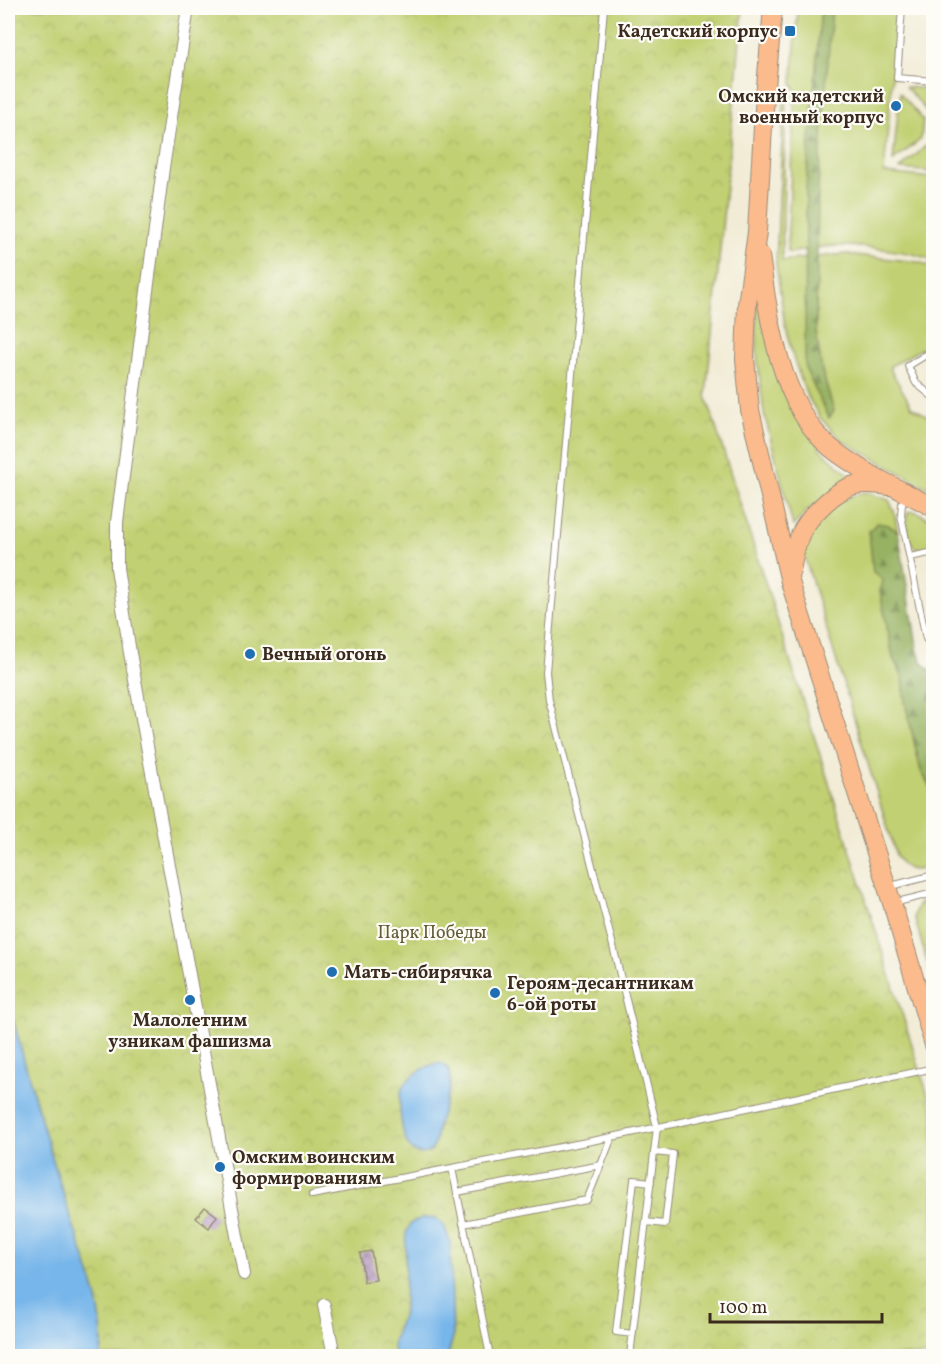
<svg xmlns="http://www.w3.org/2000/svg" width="941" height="1364" viewBox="0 0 941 1364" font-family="Vollkorn,serif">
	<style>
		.grass { fill: #c1d072; stroke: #7e7d48; stroke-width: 1.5 }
		.forest { fill: url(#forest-firs); stroke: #6a6e41; stroke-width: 1.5 }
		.park { fill: url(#park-crowns); stroke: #7e7d48; stroke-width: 1.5 }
		.water { fill: #77b6ea; stroke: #597084; stroke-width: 1.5 }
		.building { fill: url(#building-cross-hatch) }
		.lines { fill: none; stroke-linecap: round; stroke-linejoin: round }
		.lane-casing { stroke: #968b7a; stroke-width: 8 }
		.street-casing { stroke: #968b7a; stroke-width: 14 }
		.primary-casing { stroke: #968b7a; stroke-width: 20 }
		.lane { stroke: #fff; stroke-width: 6 }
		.street { stroke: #fff; stroke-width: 12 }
		.primary { stroke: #fbbb8c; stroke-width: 18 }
		.poi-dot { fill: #1f6fb2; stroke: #fdfcf7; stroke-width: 2 }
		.labels { text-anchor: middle; stroke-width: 4.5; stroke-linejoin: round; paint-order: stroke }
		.poi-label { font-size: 18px; font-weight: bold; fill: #3b2a1e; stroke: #fdfcf7; text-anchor: start }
		.park-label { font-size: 18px; fill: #635c37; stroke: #fdfcf7 }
	</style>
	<defs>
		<pattern id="forest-firs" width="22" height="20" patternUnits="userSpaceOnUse" patternTransform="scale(1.5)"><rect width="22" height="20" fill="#98b264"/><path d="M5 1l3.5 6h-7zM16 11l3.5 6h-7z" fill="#7d9152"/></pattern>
		<pattern id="park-crowns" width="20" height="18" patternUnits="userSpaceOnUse" patternTransform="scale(1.5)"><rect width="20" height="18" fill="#c1d072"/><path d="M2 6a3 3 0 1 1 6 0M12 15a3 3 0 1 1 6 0" fill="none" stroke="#a7b362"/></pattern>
		<pattern id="building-cross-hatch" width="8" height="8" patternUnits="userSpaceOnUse" patternTransform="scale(1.5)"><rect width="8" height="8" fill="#b79ac3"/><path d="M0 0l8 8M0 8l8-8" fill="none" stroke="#967e9e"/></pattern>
	</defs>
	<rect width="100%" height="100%" fill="#fdfcf7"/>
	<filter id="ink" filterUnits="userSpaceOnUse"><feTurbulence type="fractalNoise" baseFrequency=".0167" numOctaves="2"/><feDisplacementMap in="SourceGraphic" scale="12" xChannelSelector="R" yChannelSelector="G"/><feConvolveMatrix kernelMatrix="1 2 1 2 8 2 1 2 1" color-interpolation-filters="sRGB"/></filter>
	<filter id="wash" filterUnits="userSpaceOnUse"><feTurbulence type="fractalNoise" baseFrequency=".008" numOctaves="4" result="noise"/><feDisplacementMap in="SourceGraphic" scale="24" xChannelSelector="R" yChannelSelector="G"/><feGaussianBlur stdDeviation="1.35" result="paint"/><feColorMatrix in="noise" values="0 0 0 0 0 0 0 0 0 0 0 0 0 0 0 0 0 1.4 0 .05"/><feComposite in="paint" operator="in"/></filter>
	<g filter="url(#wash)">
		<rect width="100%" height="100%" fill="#f2ecd6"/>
		<path class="grass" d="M792 8H898L884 173 933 178V261C916 251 853 245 832 246 818 247 804 250 790 253L787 250 795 89 792 83 798 10Z
			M906 87 933 89V114H929Z
			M900 93 923 120 921 139 893 161Z
			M784 97H786L782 261 845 254 919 262 933 268V342L889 367 912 407 933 419V491L843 441 821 419 806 394 793 357 785 326 776 264Z
			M926 146H933V172L900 169Z
			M757 297 820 449 852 477 808 510 793 526 764 413 757 356Z
			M866 492 889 500 894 511 898 532 888 525 874 566V572L883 580 893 658 903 678 905 702 921 771 933 791V867C916 871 905 874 896 855L804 555C807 525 837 497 866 492Z
			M914 511 933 520V546L922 549 915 548C908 540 904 521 908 512Z
			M933 897H934L933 983 914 916C916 905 922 899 933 897Z"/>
		<path class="forest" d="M821 8H832L818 188 816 331 822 371 834 411 829 418 805 368 806 187Z
			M877 523 888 525 898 532 918 652 923 663 933 673V791L921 771 905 702 903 678 893 658 880 591 883 580 873 572 869 531Z"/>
		<path class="park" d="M8 8H743L706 396 933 1111 934 1352 930 1356H8Z"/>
		<path class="water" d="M8 1000C26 1069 46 1138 67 1206 82 1254 107 1306 101 1356H8Z
			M439 1063C443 1064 447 1066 449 1071 455 1086 440 1114 437 1130 436 1135 436 1143 433 1148 430 1153 422 1155 417 1153 401 1148 397 1102 402 1089 408 1077 426 1065 439 1063Z
			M422 1218H435L444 1225 450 1242 453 1337 448 1356H396L393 1349 394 1339 404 1310 406 1233 411 1223Z"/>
		<g id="blocks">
			<path class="building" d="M205 1207 217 1216 209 1228 196 1218Z
				M371 1251 376 1280 364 1282 360 1253Z"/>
		</g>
	</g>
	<g filter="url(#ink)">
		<use href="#blocks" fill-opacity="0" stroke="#968b7a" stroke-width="1.5"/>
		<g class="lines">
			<g class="lane-casing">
				<path id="lane" d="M604 8 546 672 549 700 612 942 657 1127 630 1356
					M902 8 897 78 934 81
					M934 350 908 366 916 383 934 398
					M905 495 902 504 901 515 926 639 934 647
					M910 557 934 552
					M887 887 934 875
					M893 903 934 893
					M452 1168 612 1137 934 1068
					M457 1192 601 1165
					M312 1195 452 1168 490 1356
					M646 1222 665 1224 673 1154 654 1152
					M463 1224 587 1200 612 1137
					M633 1334 616 1332 634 1180 651 1182"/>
			</g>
			<g class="street-casing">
				<path id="street" d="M188 8 163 168 117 522V568L130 653 244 1274
					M324 1305 334 1356"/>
			</g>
			<g class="primary-casing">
				<path id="primary" d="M773 8 764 109 757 232 747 305 745 359 750 410 790 582 892 903 934 1045
					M760 255C768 316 780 406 831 448 861 472 900 489 934 508
					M791 571C793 559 795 547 800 535 808 517 836 489 855 485 866 483 877 484 888 486"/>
			</g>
			<use href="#lane" class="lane"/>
			<use href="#street" class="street"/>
			<use href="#primary" class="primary"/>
		</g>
	</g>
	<g class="poi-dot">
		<rect x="784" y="25" width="12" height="12" rx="3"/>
		<circle cx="896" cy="106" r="6"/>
		<circle cx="250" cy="654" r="6"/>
		<circle cx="332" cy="972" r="6"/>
		<circle cx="495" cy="993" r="6"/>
		<circle cx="190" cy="1000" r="6"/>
		<circle cx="220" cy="1167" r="6"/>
	</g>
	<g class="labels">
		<g class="poi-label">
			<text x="778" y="37" text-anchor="end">Кадетский корпус</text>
			<text x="884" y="102" text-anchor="end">Омский кадетский<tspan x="884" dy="21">военный корпус</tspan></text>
			<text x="262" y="660">Вечный огонь</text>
			<text x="344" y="978">Мать-сибирячка</text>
			<text x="507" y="989">Героям-десантникам<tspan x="507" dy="21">6-ой роты</tspan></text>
			<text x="190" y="1026" text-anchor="middle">Малолетним<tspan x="190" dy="21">узникам фашизма</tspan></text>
			<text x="232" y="1163">Омским воинским<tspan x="232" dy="21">формированиям</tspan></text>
		</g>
		<g class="park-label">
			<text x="432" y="938">Парк Победы</text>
		</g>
	</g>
	<rect width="941" height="1364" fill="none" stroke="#fdfcf7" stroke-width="30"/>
	<path d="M710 1313v9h172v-9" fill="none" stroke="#3b2a1e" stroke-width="3"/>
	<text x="719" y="1313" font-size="18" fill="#3b2a1e" stroke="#fdfcf7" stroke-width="4.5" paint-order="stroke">100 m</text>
</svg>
